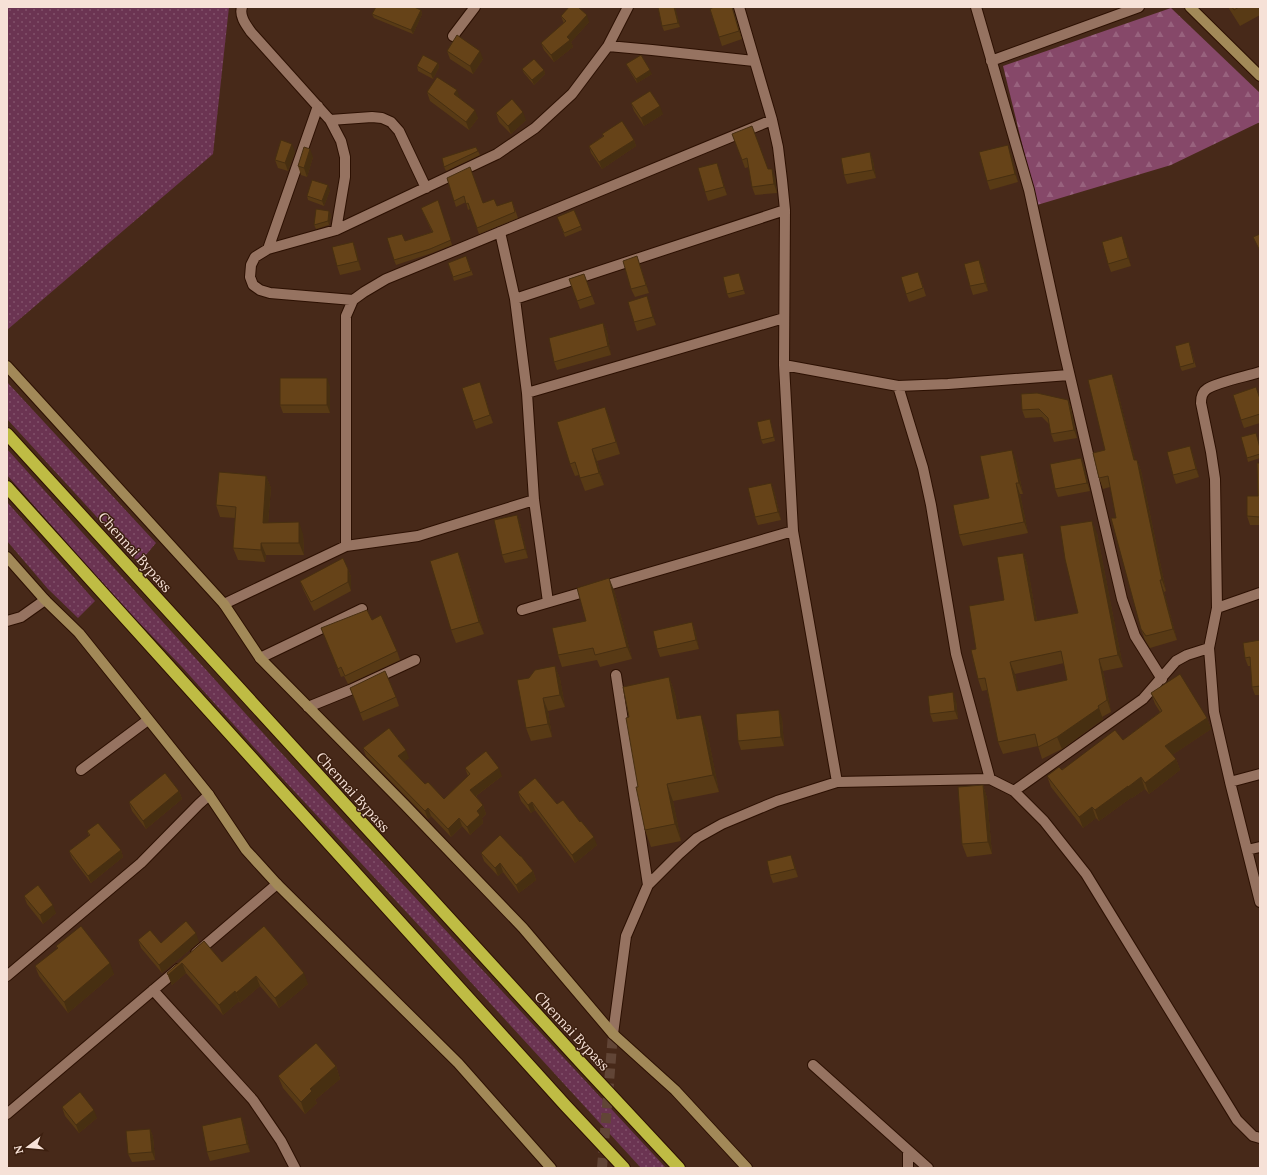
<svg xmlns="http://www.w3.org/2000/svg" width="1267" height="1175" viewBox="0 0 1267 1175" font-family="Lora,serif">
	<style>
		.grass { fill: url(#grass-dots) }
		.forest { fill: url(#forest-firs) }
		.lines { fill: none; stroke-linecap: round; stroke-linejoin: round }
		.street-tunnel { stroke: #614536; stroke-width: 10; stroke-dasharray: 10 5; stroke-linecap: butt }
		.street-casing { stroke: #2c1002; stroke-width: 12 }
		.secondary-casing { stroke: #2c1002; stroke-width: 12 }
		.highway-casing { stroke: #2c1002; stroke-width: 14 }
		.street { stroke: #967361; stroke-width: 10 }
		.secondary { stroke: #a28958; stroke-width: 10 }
		.highway { stroke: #bfbc44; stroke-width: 12 }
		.wall { fill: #583a15; fill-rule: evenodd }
		.shaded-wall { fill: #472f11 }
		.building { fill: #664318; stroke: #472f11; fill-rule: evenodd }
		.labels { text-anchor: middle; stroke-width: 3; stroke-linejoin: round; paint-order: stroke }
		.street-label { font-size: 14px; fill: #f6e1d7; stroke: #3c1f0f }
	</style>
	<defs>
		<pattern id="grass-dots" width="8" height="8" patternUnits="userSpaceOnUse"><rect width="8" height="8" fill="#6b3452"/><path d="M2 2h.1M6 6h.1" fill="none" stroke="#81516a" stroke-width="1.8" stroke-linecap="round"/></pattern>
		<pattern id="forest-firs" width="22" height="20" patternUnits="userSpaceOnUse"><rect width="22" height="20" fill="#864869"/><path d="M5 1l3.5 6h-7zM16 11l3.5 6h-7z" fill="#98627e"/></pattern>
	</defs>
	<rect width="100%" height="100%" fill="#472919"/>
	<path class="grass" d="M7 7H229L213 154 7 330Z
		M7 382 156 543 139 563 7 419Z
		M7 449 273 744 666 1168H641L423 930 270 765 182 667 120 603 7 475Z
		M7 502 95 601 78 618 48 589 7 541Z"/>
	<path class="forest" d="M1171 8 1260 93V122L1171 165 1037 205 1003 66Z"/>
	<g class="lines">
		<path class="street-tunnel" d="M602 1168 613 1034"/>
		<g class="street-casing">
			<path id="street" d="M242 7C239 16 246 25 251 32L330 120 341 141 345 157V177L336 230
				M739 7 772 120 778 147 782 180 785 210 784 365 793 531 837 782
				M976 7 1029 190 1064 351 1122 599 1135 636 1162 679
				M453 36 475 7
				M608 46 652 50 754 61
				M991 61 1139 7
				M330 120 372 117 382 118 391 122 399 131 426 188
				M500 232 515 299
				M268 249 318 106
				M353 300 270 293 260 290 253 285 250 277 251 265 255 257 268 249 336 230 497 154 535 128 572 94 608 46 628 7
				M784 365 898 386 948 384 1069 375
				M898 386 923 468 931 505 956 654 990 779
				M527 393 784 318
				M346 546V316L353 300 364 292 386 279 772 120
				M1260 593 1217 608 1209 648 1214 712 1230 782 1260 774
				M548 602 534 500 527 393 515 299 785 210
				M224 604 346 546 418 536 534 500
				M1217 608 1215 479 1211 452 1201 403C1201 397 1202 392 1207 389 1217 382 1248 376 1260 372
				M522 610 793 531
				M7 621 21 617 45 600
				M260 658 362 609
				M616 675 648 885
				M308 707 350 690 415 660
				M81 770 148 720
				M1230 782 1260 902
				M1014 791 1143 699 1176 661 1187 655 1209 648
				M1247 850 1260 847
				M196 953 277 884
				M7 976 141 863 199 804 209 795
				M153 990 253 1100 281 1141 295 1168
				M613 1034 626 936 648 885 679 854 697 838 722 824 777 801 837 782 990 779 1014 791 1044 821 1086 874 1237 1120 1253 1136 1260 1138
				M813 1065 928 1168
				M7 1114 178 969
				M908 1168V1150"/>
		</g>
		<g class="secondary-casing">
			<path id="secondary" d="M1190 7 1260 76
				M7 366 224 604 260 658 405 805 523 928 613 1034 675 1090 747 1168
				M7 557 45 600 79 633 209 795 246 850 277 884 458 1063 551 1168"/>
		</g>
		<g class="highway-casing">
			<path id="highway" d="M7 434 584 1066 679 1168
				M7 487 565 1105 624 1168"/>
		</g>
		<use href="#street" class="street"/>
		<use href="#secondary" class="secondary"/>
		<use href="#highway" class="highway"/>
	</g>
	<path class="wall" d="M658 7H675L680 27 664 31 662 26Z
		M714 7H732L742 39 722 46 710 9Z
		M1228 7H1260V15L1240 26Z
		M421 10 422 14 413 34 374 18 372 14Z
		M561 16 589 22 571 42 573 47 554 62 544 50 541 43 564 24Z
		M447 51 483 59 473 74 450 59Z
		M438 63 439 67 433 79 418 71 417 66Z
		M626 64 652 74 637 83 628 68Z
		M522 69 544 70 545 74 534 85 524 73Z
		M427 92 460 98 478 118 469 130 430 101Z
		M631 103 663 114 644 126 634 111Z
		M496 113 526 120 511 134 499 122Z
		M602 134 634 140 636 146 602 169 591 153 589 146 603 136Z
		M732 134 768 169 775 177 777 193 755 195 752 187 749 167 745 168Z
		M478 151 480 155 446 171 444 167Z
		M295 152 288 171 278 168 275 160Z
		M870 152 873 161 876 178 847 184 844 175Z
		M1011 154 1018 182 990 190 987 181Z
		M313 157 307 177 301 175 298 166Z
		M717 163 727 195 708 201 705 192Z
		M447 178 483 203 497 206 512 201 518 218 479 234 470 209 468 210 466 202 456 207Z
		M330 190 324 206 308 200 307 196Z
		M438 200 452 245 432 253 396 265 394 260 405 241 432 232 421 208Z
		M574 210 582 230 565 237 557 217Z
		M329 211 331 215 329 225 316 229 314 225Z
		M353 242 356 250 361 270 340 275 337 266Z
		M1125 245 1131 266 1111 272 1108 264Z
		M466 256 473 275 454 281 448 263Z
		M640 265 649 293 635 297 631 289Z
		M983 268 988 291 973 295 970 286Z
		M584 274 595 304 580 309 569 279Z
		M740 277 745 294 729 298 727 294Z
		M921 280 926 296 909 302 906 294Z
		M647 296 656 325 637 331 634 322Z
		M603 323 607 332 611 355 557 370 554 362Z
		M1189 342 1196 367 1182 371 1180 367Z
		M1112 374 1116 385 1135 460H1137L1141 471 1166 591 1164 592 1177 640 1150 648 1145 640 1141 629 1110 487 1103 489 1099 478 1105 450Z
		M330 386V413H283L280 405Z
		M1256 387 1260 398V423L1244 428 1241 420Z
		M483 391 493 423 476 429 473 421Z
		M1068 400 1071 408 1077 438 1054 442 1051 434 1049 424 1042 417 1025 418 1022 410Z
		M605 407 610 420 620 454 597 461 604 485 585 491 579 475 575 476 570 464Z
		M771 423 775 441 763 444 761 440Z
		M1256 433 1260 447V458L1248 462 1247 458Z
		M1190 446 1193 455 1199 477 1176 484 1173 475Z
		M1081 458 1084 466 1090 491 1058 497 1055 489Z
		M1016 461 1023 494H1020L1028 533 963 546 959 535 989 498Z
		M1260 463V525H1250L1247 516 1258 496Z
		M266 476 271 488 268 523 303 534 304 555H266L265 562 238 560 233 548 235 518 220 517 216 505Z
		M771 483 774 491 781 520 758 525 755 517Z
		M517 515 520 523 528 558 505 563 502 555Z
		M1097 533 1123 667 1103 671 1111 712 1102 717 1103 719 1062 749 1042 759 1038 746 1003 754 998 742 987 690 982 691 978 679 976 649 1004 600 1023 553 1027 564 1037 621 1078 613ZM1064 663 1067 680 1018 691 1015 674Z
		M458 552 463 564 484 634 456 643 451 630Z
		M348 569 351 577V591L314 611 303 589 300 581Z
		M614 590 632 659 600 667 597 660 562 667 558 655 586 621Z
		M372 620 397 651 400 660 348 684 344 676 341 677 321 628Z
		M692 622 695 631 699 649 660 657 657 649Z
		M1260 640V695H1255L1252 687 1251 666H1248L1245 658Z
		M555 666 560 679 565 707 548 711 552 737 531 741 526 728 529 678Z
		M669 677 675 694 680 719 707 731 719 792 673 801 681 841 651 847 645 830 629 717Z
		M350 688 396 697 399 706 363 721Z
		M1151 693 1207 718 1211 729 1172 755 1176 759 1180 770 1149 794 1145 789 1132 798V797L1099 821 1096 818 1083 828 1051 787 1047 776 1123 740 1160 712 1155 704Z
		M956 701 958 719 933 722 930 714Z
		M782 718 784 746 741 750 738 741Z
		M363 748 409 758 403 762 425 784 444 799 468 776 465 768 502 776 476 796 483 805 486 814 482 818 483 823 470 835 462 826 451 837 431 816 428 819 366 756Z
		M983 785 987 798 992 854 967 857 962 844Z
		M179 791 182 799 146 829 132 811 129 802Z
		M518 792 557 804 597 845 575 863 535 810 531 813 521 801Z
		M87 831 121 850 123 857 91 883 72 858 69 851 89 836Z
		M481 853 533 871 536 880 519 893 503 872 498 876 484 861Z
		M794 863 798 877 773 883 770 875Z
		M24 896 56 913 43 924 27 904Z
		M138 940 161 943 199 942 162 973 141 948Z
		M204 941 222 962 308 984 279 1008 260 986 240 1003 239 1001 223 1015 186 973 172 985 171 983 167 973Z
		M56 946 114 974 68 1013 39 976 35 966 57 949Z
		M336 1066 340 1079 315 1100 317 1103 305 1114 283 1088 278 1076Z
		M62 1107 97 1118 79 1133 65 1116Z
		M241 1117 244 1126 250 1152 210 1161 207 1152Z
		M150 1129 153 1137 155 1160 132 1162 128 1154Z"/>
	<path class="shaded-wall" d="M674 7H675L680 27 678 23Z
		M732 7 742 39 739 31Z
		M421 10 422 14 413 34 411 30Z
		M587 15 589 22 571 42 573 47 554 62 551 55Z
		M480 51 483 59 473 74 470 66Z
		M438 63 439 67 433 79 431 74Z
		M544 70 545 74 534 85 532 80Z
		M650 70 652 74 637 83 636 79Z
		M457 90 460 98 454 94Z
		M660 106 663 114 644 126 641 118Z
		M475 110 478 118 469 130 466 122Z
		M523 112 526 120 511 134 508 126Z
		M634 140 636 146 602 169 599 162Z
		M292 144 295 152 288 171 285 163Z
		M1008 145 1011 154 1018 182 1015 174Z
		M310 149 313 157 307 177 304 168Z
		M870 152 873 161 876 178 873 170Z
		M717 163 720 171 727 195 724 187Z
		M772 169 775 177 777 193 774 184Z
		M328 185 330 190 324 206 322 201Z
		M329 211 331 215 329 225 328 221Z
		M1122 236 1125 245 1131 266 1128 258Z
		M353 242 356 250 361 270 358 261Z
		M637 256 640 265 649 293 646 285Z
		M979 260 983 268 988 291 985 283Z
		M647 296 650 304 656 325 653 317Z
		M603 323 607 332 611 355 608 346Z
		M1112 374 1116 385 1138 472 1134 460Z
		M327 378 330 386V413L327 405Z
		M480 382 483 391 493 423 490 415Z
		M1068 400 1071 408 1077 438 1074 430Z
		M605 407 610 420 620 454 616 442Z
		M1190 446 1193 455 1199 477 1196 469Z
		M592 449 597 461 604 485 599 473Z
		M1012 450 1016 461 1023 494 1019 483Z
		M1081 458 1084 466 1090 491 1087 483Z
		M1137 460 1141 471 1166 591 1162 580Z
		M266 476 271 488 267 535 263 523Z
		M771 483 774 491 781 520 778 512Z
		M1016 483 1020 494 1028 533 1024 522Z
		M517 515 520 523 528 558 525 549Z
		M1092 521 1097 533 1123 667 1118 655Z
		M299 522 303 534 304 555 299 543Z
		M261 543 266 555 265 562 261 550Z
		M458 552 463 564 484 634 479 622Z
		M1023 553 1027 564 1039 633 1035 621Z
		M348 569 351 577V591L348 582Z
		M609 578 614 590 632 659 627 647Z
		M1160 580 1164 592 1177 640 1173 629Z
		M692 622 695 631 699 649 696 640Z
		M1099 659 1103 671 1111 712 1107 700Z
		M1010 662 1015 674 1021 703 1017 691Z
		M555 666 560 679 565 707 560 695Z
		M669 677 675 694 683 736 677 719Z
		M953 692 956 701 958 719 955 711Z
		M543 698 548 711 552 737 548 724Z
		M1099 708 1103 719 1062 749 1057 737Z
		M779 710 782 718 784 746 781 737Z
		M701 715 707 731 719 792 713 775Z
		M1207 718 1211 729 1169 757 1165 746Z
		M406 750 409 758 401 764 398 756Z
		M1176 759 1180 770 1149 794 1145 783Z
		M499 768 502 776 473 798 470 790Z
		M1141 777 1145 789 1132 798 1128 787Z
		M667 784 673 801 681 841 675 824Z
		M983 785 987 798 992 854 988 842Z
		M1128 786 1132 797 1099 821 1095 810Z
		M179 791 182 799 146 829 143 821Z
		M532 802 535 810 531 813 528 805Z
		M483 805 486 814 482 818 483 823 470 835 467 827 477 811Z
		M1092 807 1096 818 1083 828 1079 817Z
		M428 808 431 816 428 819 425 811Z
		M459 818 462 826 451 837 448 829Z
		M594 837 597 845 575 863 572 855Z
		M121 850 123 857 91 883 88 876Z
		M791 855 794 863 798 877 795 869Z
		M500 863 503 872 498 876 495 868Z
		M533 871 536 880 519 893 516 885Z
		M53 905 56 913 43 924 40 915Z
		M196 933 199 942 162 973 159 965Z
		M110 963 114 974 68 1013 64 1002Z
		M182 963 186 973 172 985 168 975Z
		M304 973 308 984 279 1008 275 998Z
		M256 976 260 986 240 1003 236 993Z
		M235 991 239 1001 223 1015 219 1005Z
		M336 1066 340 1079 315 1100 317 1103 305 1114 301 1102 310 1089Z
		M94 1110 97 1118 79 1133 76 1125Z
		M241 1117 244 1126 250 1152 247 1144Z
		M150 1129 153 1137 155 1160 152 1152Z"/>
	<path class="building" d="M376 7H414L421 10 411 30 372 14Z
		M569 7H578L587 15 567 37 570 40 551 55 541 43 566 21 561 16Z
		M658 7H674L678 23 662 26Z
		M714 7H732L739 31 719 37 710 9Z
		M1232 7H1239L1234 10Z
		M457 35 480 51 470 66 447 51Z
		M423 55 438 63 431 74 417 66Z
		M641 55 650 70 636 79 626 64Z
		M534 59 544 70 532 80 522 69Z
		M437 77 457 90 454 94 475 110 466 122 427 92Z
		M650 91 660 106 641 118 631 103Z
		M512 99 523 112 508 126 496 113Z
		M622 121 634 140 599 162 589 146 604 136 602 134Z
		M752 126 768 169H772L774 184 752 187 747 158 742 160 732 134Z
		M281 140 292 144 285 163 275 160Z
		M1008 145 1015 174 987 181 979 152Z
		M304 147 310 149 304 168 298 166Z
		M476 147 478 151 444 167 442 158Z
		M870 152 873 170 844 175 841 158Z
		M717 163 724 187 705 192 698 168Z
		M470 167 483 203 494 199 497 206 512 201 515 212 477 228 468 203 466 204 464 196 454 201 447 178Z
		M312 180 328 185 322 201 307 196Z
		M438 200 451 240 430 249 394 260 387 238 402 234 405 241 433 232 421 208Z
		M316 209 329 211 328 221 314 225Z
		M574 210 581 226 564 233 557 217Z
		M1260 234V251L1253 237Z
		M1122 236 1128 258 1108 264 1102 242Z
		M353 242 358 261 337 266 332 247Z
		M466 256 471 271 453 277 448 263Z
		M637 256 646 285 631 289 623 261Z
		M979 260 985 283 970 286 964 264Z
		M918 272 923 288 906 294 901 277Z
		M739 273 744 290 727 294 723 277Z
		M584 274 592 296 577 301 569 279Z
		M647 296 653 317 634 322 628 302Z
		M603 323 608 346 554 362 549 338Z
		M1189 342 1194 363 1180 367 1175 346Z
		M1112 374 1134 460H1137L1162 580H1160L1173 629 1146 636 1141 629 1111 518H1116L1108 476 1099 478 1093 453 1105 450 1088 380Z
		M280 378H327V405H280Z
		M480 382 490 415 473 421 462 388Z
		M1256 387 1260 399V414L1241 420 1233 395Z
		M1037 393 1068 400 1074 430 1051 434 1048 418 1039 409 1022 410 1021 394Z
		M605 407 616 442 592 449 599 473 580 478 575 462 570 464 557 422Z
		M770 419 774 437 761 440 757 422Z
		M1256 433 1260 448V454L1247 458 1241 437Z
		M1190 446 1196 469 1173 475 1167 452Z
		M1012 450 1019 483H1016L1024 522 959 535 953 505 989 498 980 456Z
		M1081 458 1087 483 1055 489 1050 464Z
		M1257 463H1260V517L1247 516V496H1258Z
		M219 472 266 476 263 523 299 522V543H261V550L233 548 236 507 216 505Z
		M771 483 778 512 755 517 748 488Z
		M517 515 525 549 502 555 494 520Z
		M1092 521 1118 655 1099 659 1107 700 1098 706 1099 708 1057 737 1038 747 1035 734 998 742 985 678 978 679 971 650 976 649 969 606 1004 600 997 557 1023 553 1035 621 1078 613 1065 559 1060 526ZM1061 651 1067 680 1017 691 1010 662Z
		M458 552 479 622 451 630 430 561Z
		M343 558 348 569V582L311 602 300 581Z
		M609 578 627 647 595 655 593 648 558 655 552 628 586 621 577 588Z
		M367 610 372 620 381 615 397 651 345 676 341 667 338 669 321 628Z
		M692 622 696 640 657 649 653 631Z
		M1260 640V686L1252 687 1250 657 1245 658 1243 643Z
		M555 666 560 695 543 698 548 724 526 728 517 680 529 678 535 670Z
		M385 671 396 697 360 713 350 688Z
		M1180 674 1207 718 1165 746 1176 759 1145 783 1141 777 1128 787V786L1095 810 1092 807 1079 817 1047 776 1059 767 1062 770 1115 730 1123 740 1162 711 1151 693Z
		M669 677 677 719 701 715 713 775 667 784 675 824 645 830 636 787H638L626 718 629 717 623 687Z
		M953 692 955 711 930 714 928 696Z
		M779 710 781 737 738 741 736 714Z
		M389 728 406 750 398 756 425 784 428 782 444 799 470 774 465 768 486 751 499 768 470 790 483 805 477 811 480 815 467 827 459 818 448 829 428 808 425 811 363 748Z
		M165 773 179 791 143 821 129 802Z
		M535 778 557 804 563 800 580 822 581 821 594 837 572 855 532 802 528 805 518 792Z
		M983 785 988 842 962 844 958 787Z
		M98 823 121 850 88 876 69 851 90 835 87 831Z
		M500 835 520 856H521L533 871 516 885 500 863 495 868 481 853Z
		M791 855 795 869 770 875 767 861Z
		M38 885 53 905 40 915 24 896Z
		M186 921 196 933 159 965 138 940 150 930 161 943Z
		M81 926 110 963 64 1002 35 966 58 948 56 946Z
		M264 926 304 973 275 998 256 976 236 993 235 991 219 1005 182 963 168 975 167 973 204 941 222 962Z
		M316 1043 336 1066 310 1089 312 1091 301 1102 278 1076Z
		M80 1092 94 1110 76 1125 62 1107Z
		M241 1117 247 1144 207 1152 202 1126Z
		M150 1129 152 1152 128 1154 126 1131Z"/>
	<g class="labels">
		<g class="street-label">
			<text transform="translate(135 552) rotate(48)" y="5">Chennai Bypass</text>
			<text transform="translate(353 792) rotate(48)" y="5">Chennai Bypass</text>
			<text transform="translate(572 1031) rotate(47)" y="5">Chennai Bypass</text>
		</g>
	</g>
	<rect width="1267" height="1175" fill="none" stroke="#f6e1d7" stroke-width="16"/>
	<g transform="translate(28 1147) rotate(254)" stroke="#3c1f0f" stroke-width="3" paint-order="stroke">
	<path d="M0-3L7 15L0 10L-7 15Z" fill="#f6e1d7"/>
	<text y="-6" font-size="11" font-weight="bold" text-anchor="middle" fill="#f6e1d7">N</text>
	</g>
</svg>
